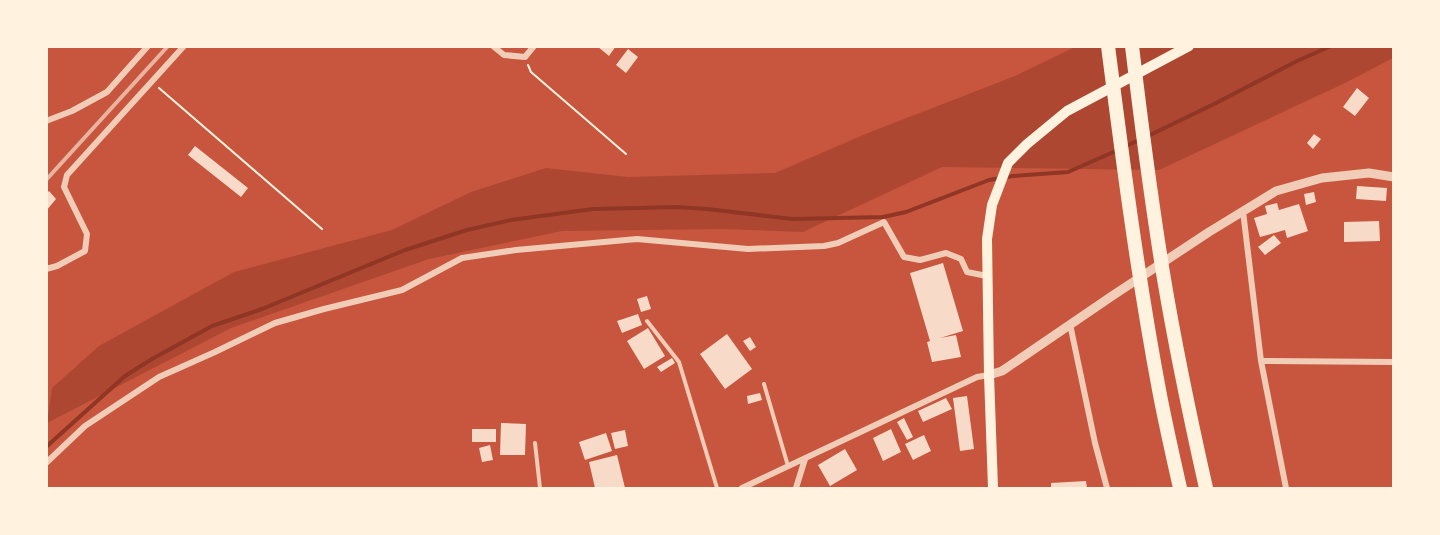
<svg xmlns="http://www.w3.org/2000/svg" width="1440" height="535" viewBox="0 0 1440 535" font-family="Literata,serif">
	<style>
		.green { fill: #ae4732 }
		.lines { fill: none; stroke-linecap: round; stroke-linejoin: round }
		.stream { stroke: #8f3625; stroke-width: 4 }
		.building { fill: #f7dbc8 }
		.path { stroke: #fff3e0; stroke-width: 2 }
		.service { stroke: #f1ccb7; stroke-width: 4 }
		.minor { stroke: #f1ccb7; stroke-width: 6 }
		.tertiary { stroke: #f1ccb7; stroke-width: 9 }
		.secondary { stroke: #fff3e0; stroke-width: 10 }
		.motorway { stroke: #fff3e0; stroke-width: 14 }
		.rail { stroke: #e9b49f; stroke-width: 4 }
	</style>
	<rect width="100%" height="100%" fill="#c8553d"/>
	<path class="green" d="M1075 47H1393V58L1345 83 1159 170 942 167 803 232 722 229 562 231 429 259 231 328 47 423 52 388 99 346 234 272 392 230 471 192 546 168 628 177 775 173 868 133 1015 76Z"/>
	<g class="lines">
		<path class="stream" d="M1146 137 1216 103 1297 61 1331 46
			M1124 147 1139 140
			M46 447 125 376 152 359 212 326 262 309 405 250 467 230 511 220 593 209 676 207 707 209 793 219 883 217 906 212 989 180 1013 176 1068 172 1118 150"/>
	</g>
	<path class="building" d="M597 46H616L609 56Z
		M628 49 638 57 626 73 616 65Z
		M1357 88 1369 98 1355 116 1343 107Z
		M1314 134 1321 139 1313 149 1307 143Z
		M195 146 248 188 241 197 188 155Z
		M1357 186 1387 188 1386 201 1356 199Z
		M49 191 56 199 46 211V194Z
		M1314 192 1316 202 1306 205 1304 194Z
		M1277 203 1279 210 1299 204 1308 231 1287 238 1285 230 1260 237 1254 218 1267 214 1265 206Z
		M1379 221 1380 241 1344 242V222Z
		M1274 235 1281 243 1265 255 1258 247Z
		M943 263 963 331 940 338 956 335 961 357 932 362 927 342 930 341 910 273Z
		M647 296 651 309 641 312 637 299Z
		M638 314 642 325 622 333 617 321Z
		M648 328 665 356 644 369 627 341Z
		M727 334 752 369 725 389 700 354Z
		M750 337 756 347 750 351 743 341Z
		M672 358 675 363 661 372 657 367Z
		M760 393 762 400 748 404 747 396Z
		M967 396 974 449 960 451 953 398Z
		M946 398 952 409 923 422 918 411Z
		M904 418 913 437 907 440 897 422Z
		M501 423 526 424 525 455H500Z
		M472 429H496V442H472Z
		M891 429 901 452 883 461 873 438Z
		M625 430 628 446 615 449 611 433Z
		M606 433 612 451 585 460 579 442Z
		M924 435 931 451 913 460 905 444Z
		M490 445 493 460 482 462 479 448Z
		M845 449 857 470 830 486 818 465Z
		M617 455 625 488H595L589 462Z
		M1086 481 1087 488H1051V483Z"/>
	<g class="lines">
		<path class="path" d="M528 65 531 72 626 154
			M159 88 322 229"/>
		<path class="service" d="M647 321 679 362 717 488
			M764 384 788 466
			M535 443 540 488"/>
		<path class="minor" d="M493 46 504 55 525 57 534 46
			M46 121 72 111 107 92 148 46
			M1243 211 1261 361 1286 488
			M46 269 57 266 85 251 87 234 64 187 67 175 184 46
			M1070 324 1095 443 1107 488
			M1261 361 1394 362
			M46 463 85 426 159 377 215 352 275 323 324 309 402 290 462 258 516 250 637 239 748 249 824 246 838 243 884 222 904 257 920 260 946 253 961 259 967 272 987 276
			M742 488 977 377 989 375
			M796 488 805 459"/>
		<path class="tertiary" d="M989 375 1002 371 1112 296 1209 232 1276 191 1322 178 1369 173 1394 177"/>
		<path class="secondary" d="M993 488 989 375 987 239 992 205 1008 163 1027 144 1067 111 1189 46"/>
		<path class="motorway" d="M1108 46C1123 163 1138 279 1160 395 1166 426 1173 457 1180 488
			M1132 46C1141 122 1151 198 1163 273 1175 345 1190 417 1206 488"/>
		<path class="rail" d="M46 180 168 46"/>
	</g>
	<rect width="1440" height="535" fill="none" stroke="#fff3e0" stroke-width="96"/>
</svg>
